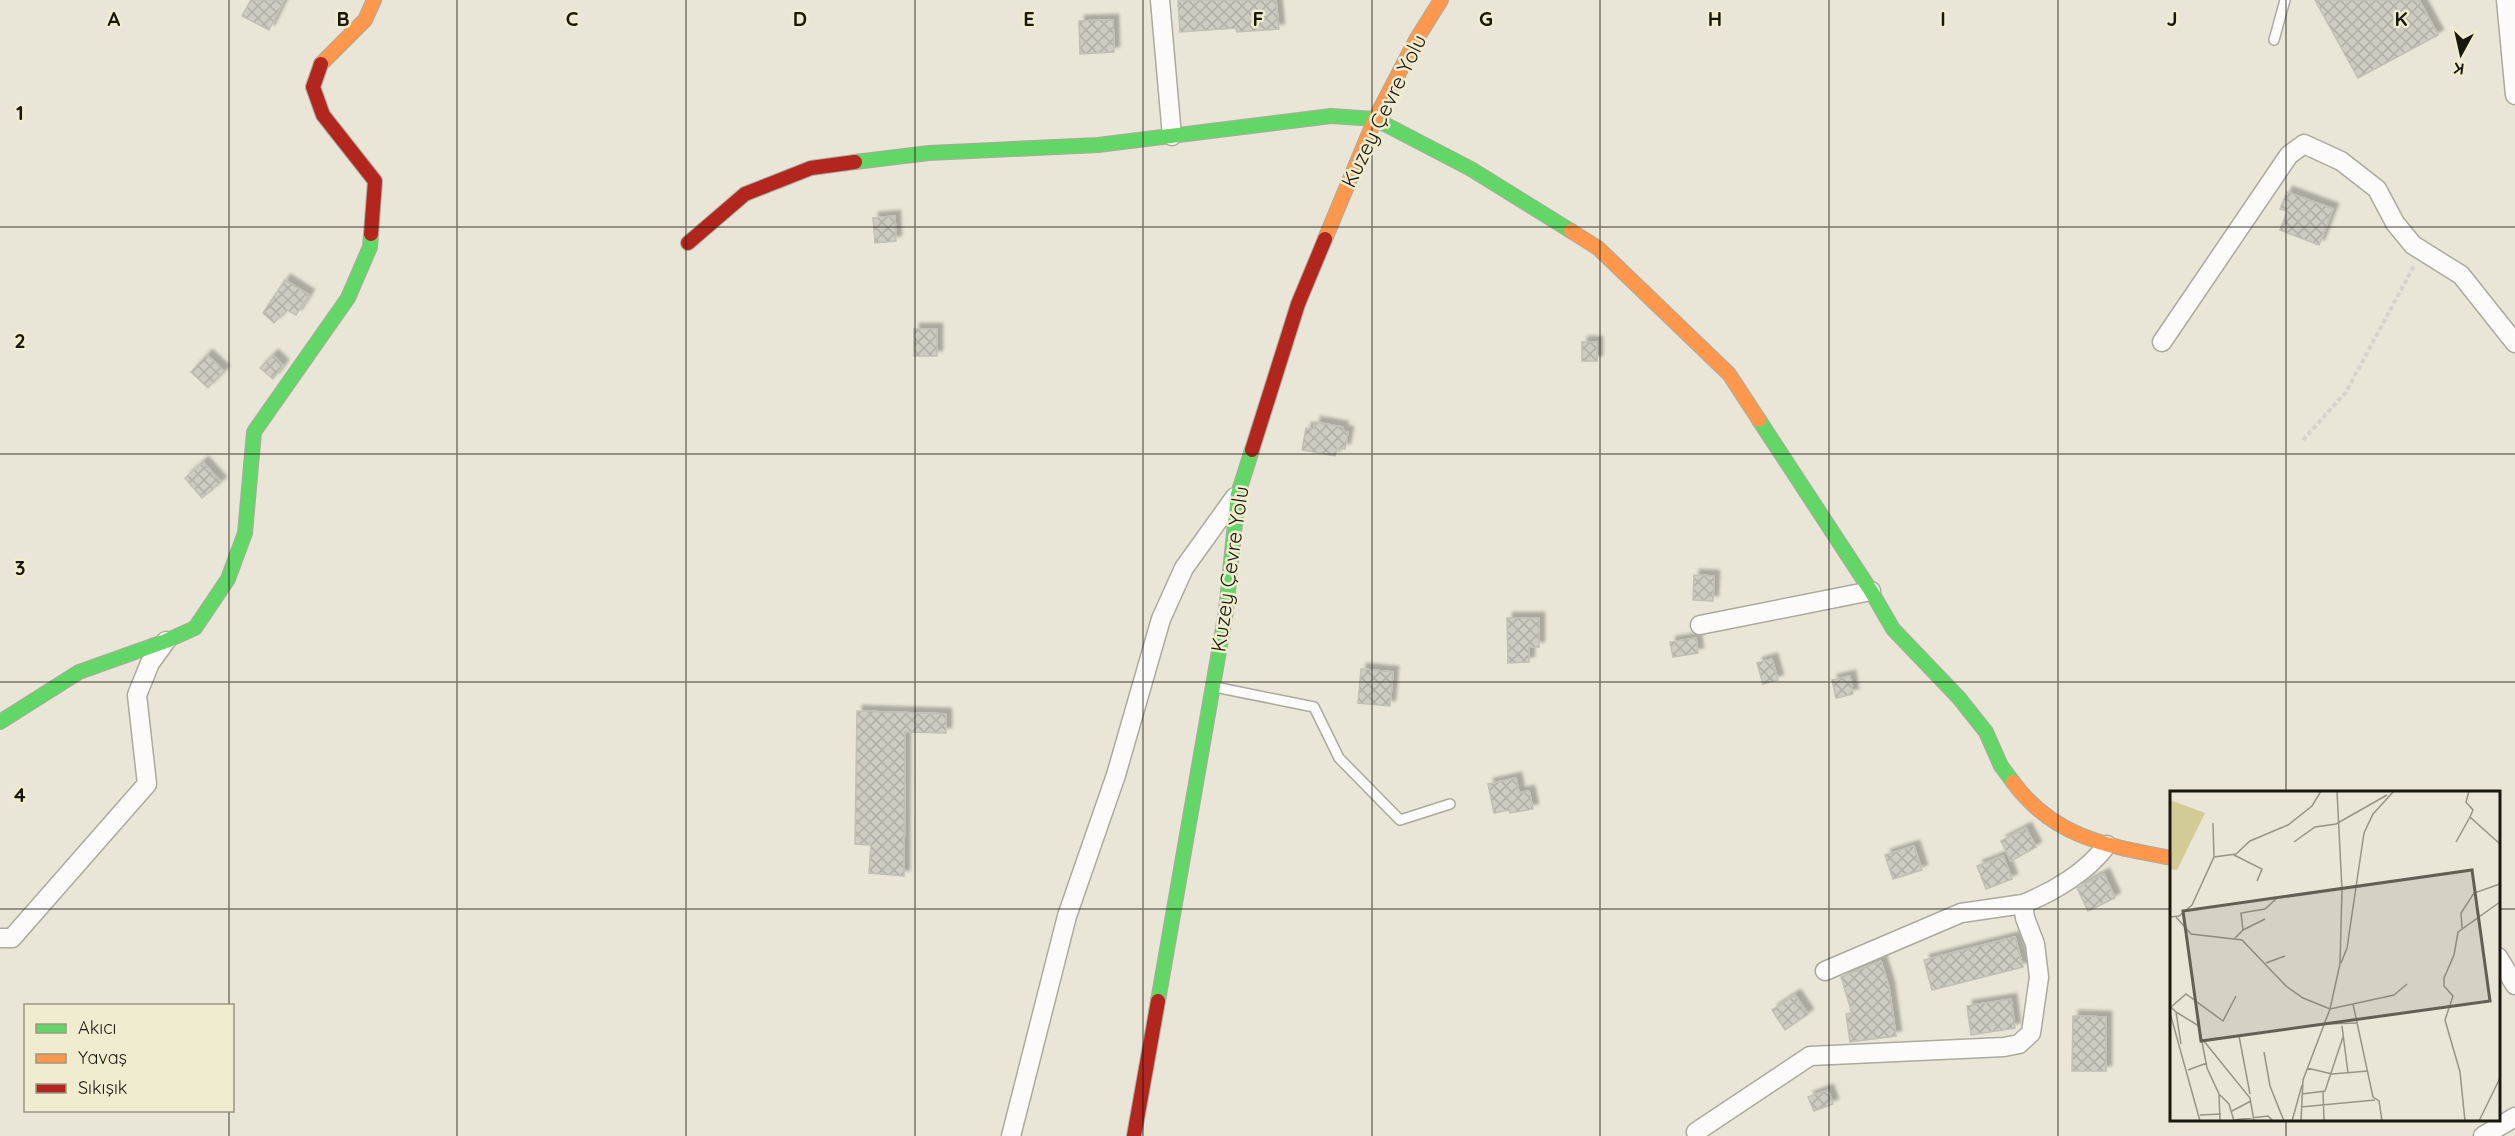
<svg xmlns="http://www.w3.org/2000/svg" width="2515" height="1136" viewBox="0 0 2515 1136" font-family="Quicksand,sans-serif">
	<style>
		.building { fill: url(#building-cross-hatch); stroke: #c1c0b4; stroke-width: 1.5; filter: url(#shadow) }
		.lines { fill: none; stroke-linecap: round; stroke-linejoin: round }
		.lane-casing { stroke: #acaa9e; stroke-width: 12 }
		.street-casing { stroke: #acaa9e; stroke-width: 21 }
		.fast-casing { stroke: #acaa9e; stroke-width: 16 }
		.slow-casing { stroke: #acaa9e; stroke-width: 16 }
		.jam-casing { stroke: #acaa9e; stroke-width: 16 }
		.path { stroke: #d4d3ce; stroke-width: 4; stroke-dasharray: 4.5 3; stroke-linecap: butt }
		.lane { stroke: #fcfbf9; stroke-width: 9 }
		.street { stroke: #fcfbf9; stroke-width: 18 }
		.fast { stroke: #63d668; stroke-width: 14 }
		.slow { stroke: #ff974d; stroke-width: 14 }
		.jam { stroke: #b3261e; stroke-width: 14 }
		.grid { fill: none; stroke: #19180e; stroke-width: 1.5; stroke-opacity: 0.55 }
		.labels { text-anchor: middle; stroke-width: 5; stroke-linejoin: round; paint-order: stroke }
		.street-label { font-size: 21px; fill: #19180e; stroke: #f0ecd0 }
		.inset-road { fill: none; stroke: #969487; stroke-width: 1.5 }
		.view { fill: #626054; fill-opacity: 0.15; stroke: #626054; stroke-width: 3 }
		.inset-edge { fill: none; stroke: #19180e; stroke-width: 3 }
		.grid-label { font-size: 20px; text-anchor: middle; font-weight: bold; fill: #19180e; stroke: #f0ecd0; stroke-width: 5; stroke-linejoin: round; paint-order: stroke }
	</style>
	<defs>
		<pattern id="building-cross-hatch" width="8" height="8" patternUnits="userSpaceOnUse" patternTransform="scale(1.5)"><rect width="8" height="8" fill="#ceccc1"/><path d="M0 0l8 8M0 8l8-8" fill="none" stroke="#b0aea5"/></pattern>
		<filter id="shadow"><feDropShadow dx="5.5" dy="-5.5" stdDeviation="1.5" flood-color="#0004"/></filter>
	</defs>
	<rect width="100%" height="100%" fill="#e9e6d7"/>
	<path class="building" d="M251 0H284L269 30 242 16Z
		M1178 0H1276L1279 29 1237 32 1236 28 1180 32Z
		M2315 0H2419L2438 35 2358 78Z
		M1113 20 1114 52 1080 54 1079 21Z
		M2287 192 2333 209 2319 245 2280 230 2287 211 2280 209Z
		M895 216 896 241 875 243 873 218Z
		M285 280 309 295 296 315 287 310 274 323 263 313Z
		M914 329H937V356H914Z
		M1582 342H1597V361H1582Z
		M207 355 224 371 208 388 191 372Z
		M273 355 283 365 273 379 260 368Z
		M1315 422 1343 427 1342 431 1348 432 1345 449 1337 448 1335 456 1302 450 1306 428 1314 429Z
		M203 462 221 482 202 498 185 478Z
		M1694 575 1714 576 1713 601 1693 600Z
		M1507 618H1539V647H1529V662L1508 663Z
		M1696 638 1698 653 1673 657 1670 642Z
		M1772 659 1778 680 1763 684 1757 663Z
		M1361 669 1393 672 1390 706 1358 703Z
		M1850 676 1853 694 1836 698 1832 680Z
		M857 711 946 714V733L905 732 904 876 869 873 871 845 855 844Z
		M1516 778 1519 793 1529 791 1533 809 1510 813 1509 810 1494 813 1488 784Z
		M2026 828 2036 847 2011 861 2001 841Z
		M1914 846 1922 870 1893 879 1885 855Z
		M2003 856 2012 879 1986 889 1977 866Z
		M2104 874 2115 898 2088 911 2077 888Z
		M2015 937 2023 967 1932 990 1924 960Z
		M1881 961 1889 987 1896 1036 1850 1042 1846 1014 1852 1013 1841 977Z
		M1795 995 1808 1014 1785 1030 1772 1010Z
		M2011 999 2015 1028 1971 1035 1967 1006Z
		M2073 1016 2106 1017V1071H2072Z
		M1828 1090 1833 1104 1814 1111 1808 1097Z"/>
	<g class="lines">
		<g class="lane-casing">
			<path id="lane" d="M2274 40 2285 0
				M1215 687 1314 707 1339 758 1400 820 1450 804"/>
		</g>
		<g class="street-casing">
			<path id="street" d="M1160 0 1172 136
				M2506 0 2515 95
				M2162 342 2289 155 2304 144 2341 161 2377 189 2395 223 2413 245 2461 275 2515 343
				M1700 625 1871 591
				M0 938H12L147 784 137 695 150 663 166 641
				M2498 957 2515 985
				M1825 971 1961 913 2023 904
				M1696 1132 1810 1056 2004 1047 2019 1044 2031 1033 2039 977 2035 944 2025 918 2023 904C2053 892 2087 872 2107 845
				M1011 1136 1067 916 1116 775 1161 619 1184 568 1235 497
				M2483 1136 2515 1117"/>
		</g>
		<g class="fast-casing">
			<path id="fast" d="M855 162 929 153 1098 145 1331 116 1375 119 1471 169 1571 231
				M1759 420 1871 591 1893 629 1959 698 1986 732 2001 766 2013 782
				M0 722 79 672 166 641 195 628 228 579 245 533 254 432 348 298 370 247 371 234
				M1158 1001 1226 611 1238 494 1252 450"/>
		</g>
		<g class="slow-casing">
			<path id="slow" d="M321 64 365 20 374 0
				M1571 231 1598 248 1729 374 1759 420
				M1325 239 1375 119 1416 40 1441 0
				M2013 782C2054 838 2108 846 2172 858"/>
		</g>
		<g class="jam-casing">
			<path id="jam" d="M321 64 313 87 323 115 375 181 371 234
				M688 243 745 194 811 168 855 162
				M1252 450 1298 304 1325 239
				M1134 1136 1158 1001"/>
		</g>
		<path class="path" d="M2303 440 2346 392 2415 264"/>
		<use href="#lane" class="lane"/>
		<use href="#street" class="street"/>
		<use href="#fast" class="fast"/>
		<use href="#slow" class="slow"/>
		<use href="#jam" class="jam"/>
	</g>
	<path class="grid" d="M229 0V1006M457 0V1136M686 0V1136M915 0V1136M1143 0V1136M1372 0V1136M1600 0V1136M1829 0V1136M2058 0V1136M2286 0V792M0 227H2515M0 454H2515M0 682H2515M0 909H2172M2498 909H2515M229 1110V1136M2286 1120V1136"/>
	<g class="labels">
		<g class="street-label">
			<text transform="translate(1384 111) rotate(-64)" y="7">Kuzey Çevre Yolu</text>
			<text transform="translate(1230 569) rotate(-82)" y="7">Kuzey Çevre Yolu</text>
		</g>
	</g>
	<g transform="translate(2170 791)">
		<rect width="330" height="330" fill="#e9e6d7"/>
		<path d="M0 9 35 22 7 79 0 78Z" fill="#d3cb95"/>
		<path class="inset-road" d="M299 0 296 11 303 19 300 26 330 53M43 32 44 66M124 51 145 36 166 33 217 4M286 51 300 26M64 64 92 78 87 90M0 126 9 125 22 114 44 66 66 63 80 50 118 34 142 15 151 0M6 126 21 143 72 149 116 195 133 207 160 218 224 204 237 193M292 137 291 122 304 102 330 93M73 139 95 128M65 147 73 139 71 122 95 118 107 107M96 172 115 165M171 172 177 157 194 42 203 23 224 0M183 213 203 306 209 310 212 330M0 215 6 221 11 253M1 216 16 203 53 230 66 205M6 221 29 235 37 277 49 303 50 330M0 222 30 330M154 233 188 232M172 235 178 282M69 245 80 303M33 249 80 307 84 330M94 261 100 295 114 330M137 277 162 283 198 280M18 279 37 272M153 301 154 330M132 303 155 300 173 246M50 304 59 313 64 330M131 316 205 309M62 320 81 310M30 324 51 323M64 329 98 325 103 330M122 330 132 294M131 330 133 289 160 218 170 173 172 99 167 0M295 330 290 281 275 229 283 205 274 195V187L284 164 288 141 330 111M309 330 330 287"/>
		<path class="view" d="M302 79 320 210 31 250 13 120Z"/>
		<rect width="330" height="330" class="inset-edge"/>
	</g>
	<g class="grid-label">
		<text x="114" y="26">A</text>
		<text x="343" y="26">B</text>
		<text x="572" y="26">C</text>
		<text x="800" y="26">D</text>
		<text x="1029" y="26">E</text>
		<text x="1258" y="26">F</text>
		<text x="1486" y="26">G</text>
		<text x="1715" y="26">H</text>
		<text x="1943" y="26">I</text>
		<text x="2172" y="26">J</text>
		<text x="2401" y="26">K</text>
		<text x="20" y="120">1</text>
		<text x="20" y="348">2</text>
		<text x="20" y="575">3</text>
		<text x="20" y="802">4</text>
	</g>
	<rect x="24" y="1004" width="210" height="108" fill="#f0ecd0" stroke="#9a9782" stroke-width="1.5"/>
	<rect x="36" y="1024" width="30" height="9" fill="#63d668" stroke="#9a9782" stroke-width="1.5"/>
	<text x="78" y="1034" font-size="18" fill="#19180e">Akıcı</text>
	<rect x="36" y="1054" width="30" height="9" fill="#ff974d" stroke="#9a9782" stroke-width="1.5"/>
	<text x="78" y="1064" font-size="18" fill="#19180e">Yavaş</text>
	<rect x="36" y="1084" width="30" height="9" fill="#b3261e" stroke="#9a9782" stroke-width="1.5"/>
	<text x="78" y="1094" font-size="18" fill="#19180e">Sıkışık</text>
	<g transform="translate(2461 54) rotate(188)" stroke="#f0ecd0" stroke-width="4.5" paint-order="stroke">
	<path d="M0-4.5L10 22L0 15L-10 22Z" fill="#19180e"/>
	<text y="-9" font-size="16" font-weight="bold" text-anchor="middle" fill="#19180e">K</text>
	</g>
</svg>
